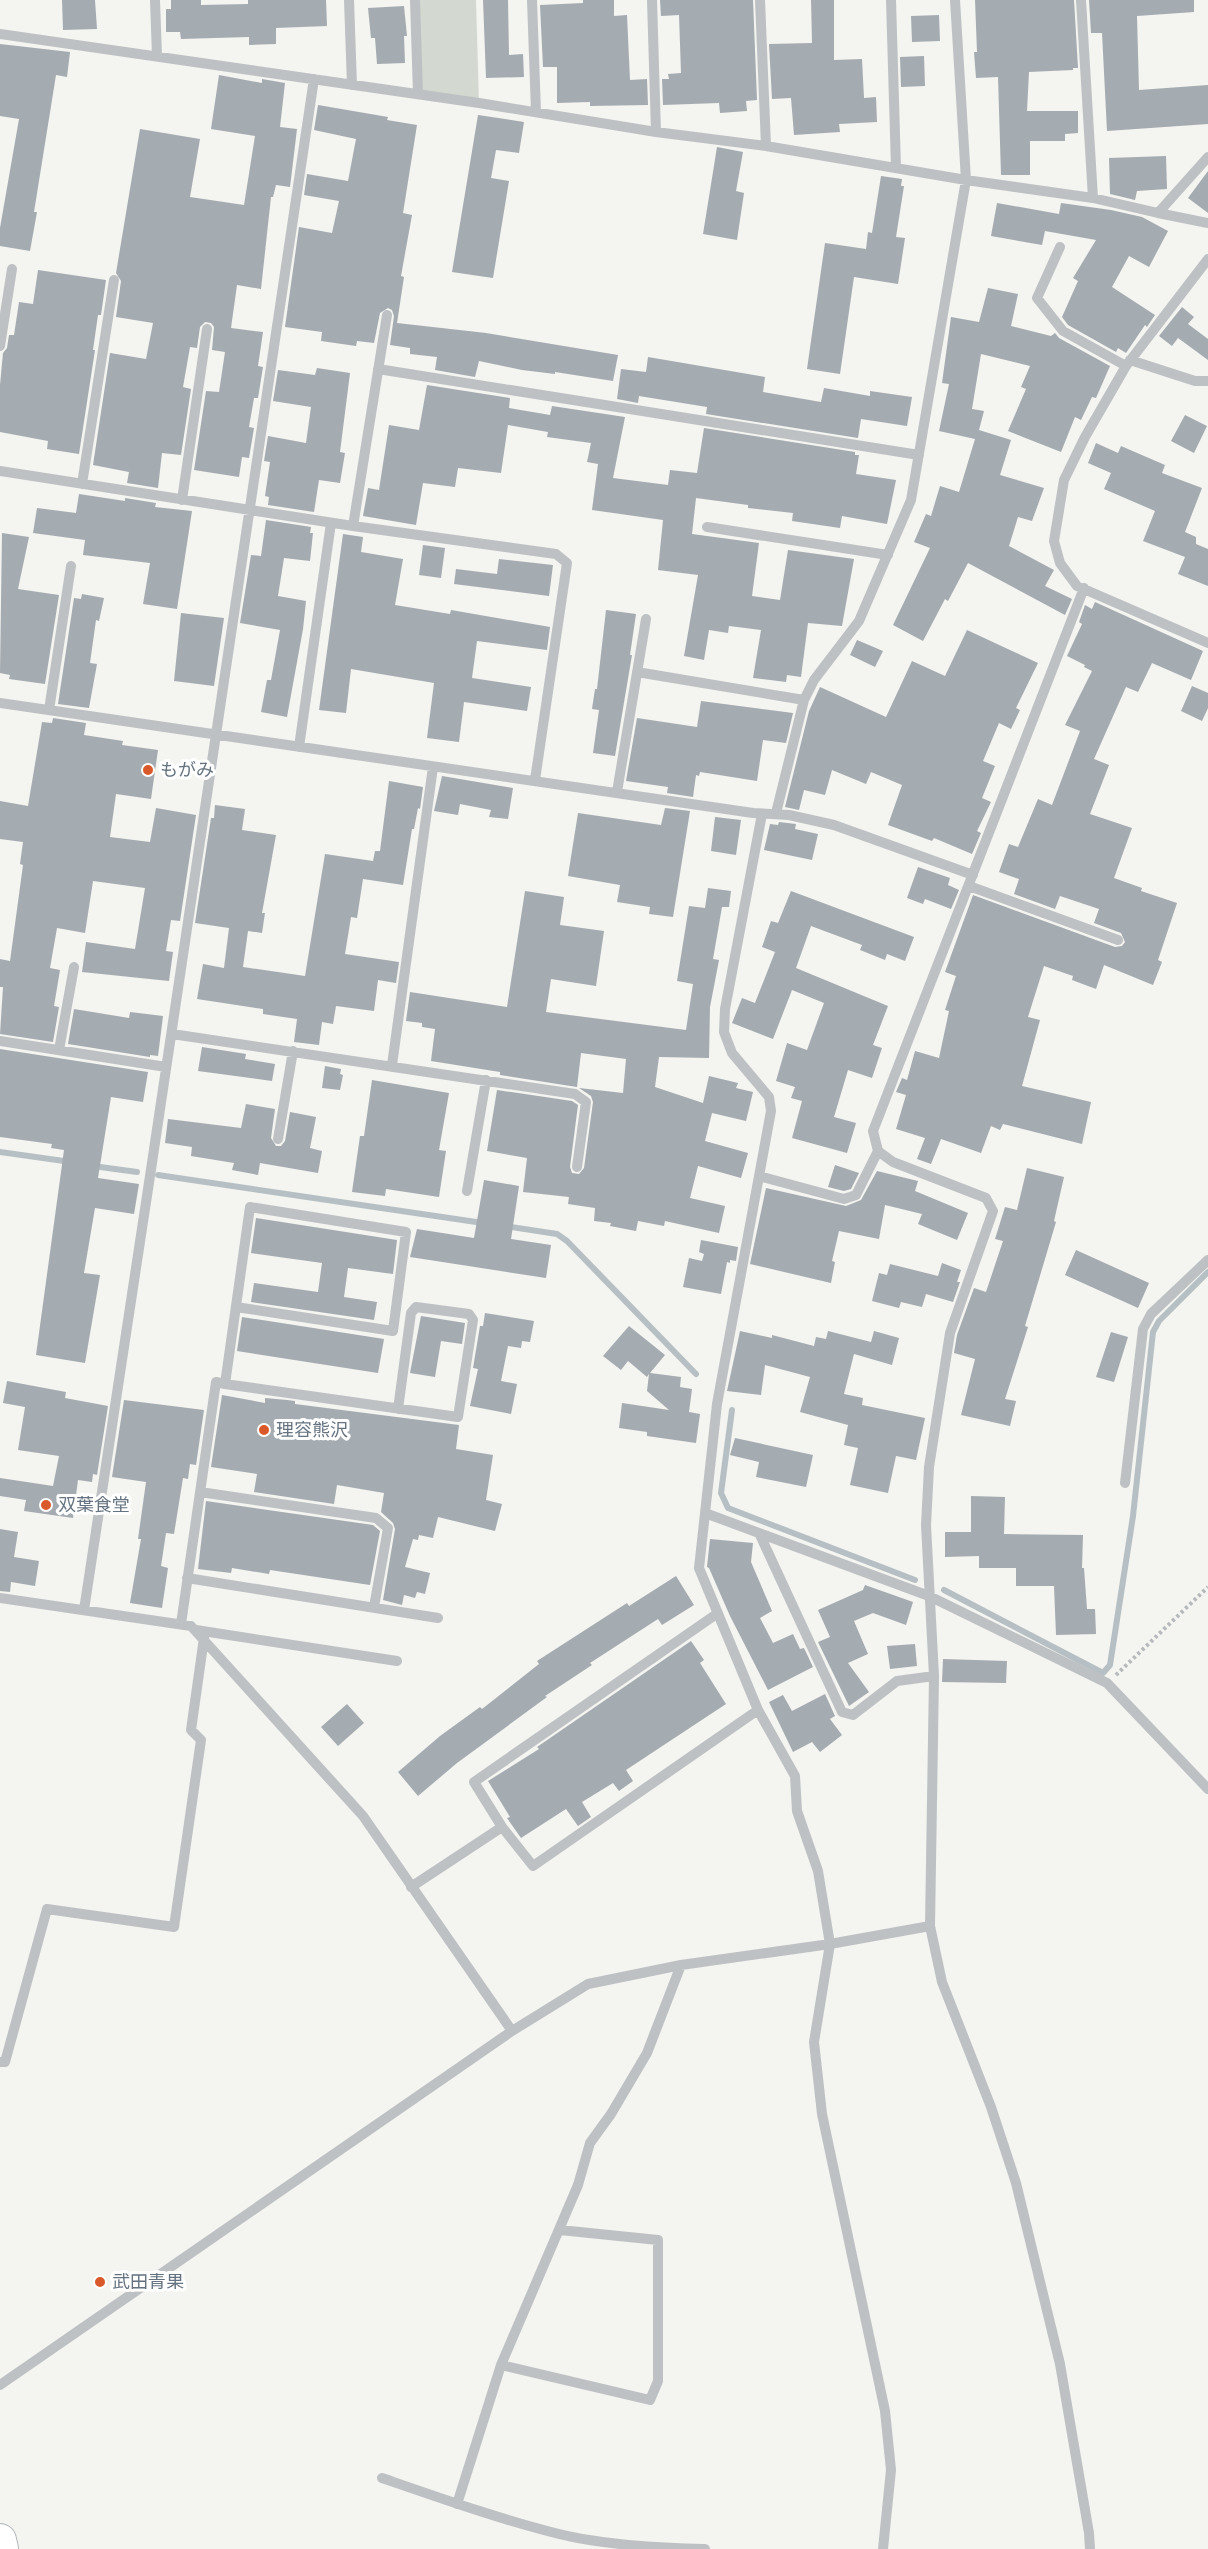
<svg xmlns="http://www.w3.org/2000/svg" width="1208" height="2549" viewBox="0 0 1208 2549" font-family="'Alegreya Sans','Noto Sans JP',sans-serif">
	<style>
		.green { fill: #d3d9d0 }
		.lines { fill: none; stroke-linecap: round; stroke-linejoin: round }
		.stream { stroke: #b6c0c4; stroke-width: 6 }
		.building { fill: #a4abb1 }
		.secondary-casing { stroke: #b2b6ba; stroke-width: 34 }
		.path { stroke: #b7babc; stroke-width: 4; stroke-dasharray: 3 3; stroke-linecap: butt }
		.service { stroke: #bdc1c4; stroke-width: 10 }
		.secondary { stroke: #fff; stroke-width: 32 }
		.poi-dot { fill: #d9592b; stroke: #fff; stroke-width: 2 }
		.labels { text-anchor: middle; stroke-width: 6; stroke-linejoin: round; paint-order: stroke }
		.poi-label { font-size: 18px; fill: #657380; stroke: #fff; text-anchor: start }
	</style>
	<rect width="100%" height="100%" fill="#f4f4f0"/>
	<path class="green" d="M415 0H476L479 103 418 94Z"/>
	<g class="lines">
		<path class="stream" d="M0 1152 71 1162
			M93 1166 137 1172
			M158 1175 483 1223
			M505 1226 557 1234 567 1241 696 1374
			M732 1410 721 1493 728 1508 915 1580
			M944 1590 1103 1673 1110 1665 1133 1516 1153 1332 1159 1321 1208 1272"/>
	</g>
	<path class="building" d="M62 0H95L97 29 63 30Z
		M171 0H201V5L248 4V0H326L327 26 276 28V44L249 45V37L181 39 180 32H166V9H171Z
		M483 0H508L509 55 523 54 524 77 486 78Z
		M583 0H614V16L627 15 630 80 647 79 648 105 590 106V102L557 103V67H543L540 5 583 3Z
		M660 0H753L757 100 746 101 747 111 720 113 719 103 663 105 662 79H669L668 74 681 73 679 15 661 16Z
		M811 0H834V60L862 59 864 98 876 97 877 122 839 124 840 132 794 135 791 98 772 99 769 44 812 43Z
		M975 0H1074L1078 68H1073V70L1029 72 1027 111H1078V133L1065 134V141H1030V175H1001L998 77 976 78 974 52H977Z
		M1089 0H1194V12L1137 16 1139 90 1208 85V124L1107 131 1102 33H1091Z
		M404 6 407 36H404L405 63 377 64 375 38H371L368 8Z
		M939 15 940 41 912 42 911 16Z
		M0 44 70 52 67 77 56 75 34 212H37L30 251 0 246V228L19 119 0 116Z
		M924 56 925 86 901 87 900 57Z
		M219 75 262 83V79L285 83 280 127 297 129 290 187 276 185 273 197H271L261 289 237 285 231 328 263 332 258 366 263 367 258 398H254L249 427 254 428 249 458 242 457 239 477 194 470 206 391 219 392 225 352 212 350 214 327 211 323 205 322 200 327 197 348 190 347 183 387 191 389 181 455 162 453 158 488 127 483 129 472 93 465 110 353 146 359 153 323 116 317 121 281 116 273 140 129 200 139 190 197 244 205 255 136 211 129Z
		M318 105 388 117 387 120 417 125 403 213 412 215 401 276 404 277 397 323 486 333 618 355 613 381 555 372V374L522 370 479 361 475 377 435 370 437 357 410 354V348L390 345 394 316 392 310 388 308 380 313 374 343 357 341 356 346 321 341 322 332 285 327 299 227 332 233 339 201 304 195 307 174 348 181 356 139 314 130Z
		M478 115 524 122 519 153 496 150 491 178 509 181 493 278 452 272Z
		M717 147 743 152 736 191 744 193 737 240 703 234Z
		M1166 156 1167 189 1137 191 1135 200 1110 194 1109 158Z
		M1208 171V213L1188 198Z
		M881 176 902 179 901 186H904L896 237 905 238 898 284 854 277 840 374 807 369 825 243 866 249 868 232 872 233Z
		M997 203 1059 214 1061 203 1111 210 1142 217 1168 231 1149 267 1129 256 1112 287 1155 315 1147 327 1145 325 1126 353 1118 348 1116 352 1068 325 1062 317 1078 281 1073 278 1096 240 1045 231 1042 245 991 236Z
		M38 270 106 280 101 315H98L93 350H95L79 454 47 449 48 441 0 432V385L3 353 7 348 9 335H14L19 302 33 304Z
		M988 288 1018 294 1011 326 1051 336 1055 333 1059 338 1110 366 1096 398 1092 397 1081 420 1075 417 1061 452 1008 431 1026 389 1021 387 1030 366 981 354 972 409 984 411 979 430 1011 440 1000 475 1044 488 1032 521 1018 517 1009 546 1054 570 1045 586 1072 599 1065 615 968 563 948 601 945 599 923 641 893 625 930 548 914 542 926 514 931 516 940 486 959 492 975 439 939 431 949 384 942 383 951 317 979 322Z
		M1182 307 1194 317 1188 324 1208 339V360L1178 338 1172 346 1159 336Z
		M648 357 765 377 763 392 821 402 824 388 870 396V391L912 397 907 426 861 419 858 438 706 414 707 407 639 396 638 403 617 399 621 369 646 372Z
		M317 368 350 373 340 452 345 453 340 483 319 480 314 512 268 505 269 497 265 496 270 462 264 461 268 436 306 443 311 407 273 401 278 370 315 375Z
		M427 385 510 398 509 408 550 415 552 406 625 417 613 478 668 485 670 470 697 473 704 428 855 452V455H859L856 474 896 480 887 524 842 516 840 528 792 521 793 513 748 508V505L696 498 692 534 759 543 752 596 780 600 788 550 854 559 842 626 808 623 801 677 787 675 786 682 753 678 761 630 729 626 728 633 709 630 704 660 684 656 698 575 658 570 663 520 592 510 598 464 587 462 591 443 547 437 548 432 508 425 501 473 458 468 455 487 423 483 416 525 363 516 368 488 379 490 389 425 419 430Z
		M1185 415 1207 426 1194 453 1171 441Z
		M1096 443 1118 453 1121 446 1165 465 1162 473 1202 488 1185 532 1196 537V544L1208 549V586L1178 574 1185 557 1143 541 1155 511 1104 489 1111 473 1088 463Z
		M79 494 125 501V498L156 503 155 507 192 511 177 609 143 604 150 563 83 555 85 540 33 533 37 508 76 513Z
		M266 520 311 527 310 533H313L310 561 284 558 278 596 306 601 303 629 287 717 261 712 267 680H271L280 630 240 623 251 555 261 556Z
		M2 533 29 537 18 589 59 595 45 684 9 679 10 675 0 673Z
		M343 534 363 537 361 552 403 559 395 605 450 614 451 610 550 627 547 650 477 641 472 678 531 687 527 711 464 702 459 742 427 738 434 683 351 669 346 713 319 710Z
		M423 545 445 548 441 578 419 575Z
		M499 559 553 565 549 596 454 584 456 569 497 574Z
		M82 594 104 598 99 621 96 620 90 663 97 664 89 708 58 704 74 598 81 599Z
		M1095 602 1203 651 1191 680 1152 663 1138 692 1126 687 1094 759 1109 765 1090 814 1132 828 1114 878 1142 888 1141 891 1177 903 1158 960 1162 962 1153 985 1104 965 1096 989 1072 980 1073 976 1044 966 1028 1017 1040 1020 1022 1086 1091 1102 1082 1144 1003 1124 1000 1130 991 1126 981 1153 941 1139 931 1164 917 1159 925 1138 896 1129 906 1095 896 1092 902 1078 907 1080 915 1051 939 1058 949 1011 945 1010 956 976 945 972 973 895 1115 947 1122 946 1125 942 1121 933 1094 923 1099 909 1060 896 1055 909 1014 894 1019 879 999 872 1009 844 1018 847 1038 799 1052 805 1080 731 1065 725 1092 671 1084 667 1085 665 1067 656 1082 624 1079 622 1085 605 1092 609Z
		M606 610 636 614 630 655H632L615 756 593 753 599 710 592 709 595 689H597Z
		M181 613 224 618 214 686 174 681Z
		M967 630 1038 663 1016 708 1020 710 1011 729 999 723 983 761 995 766 982 798 991 802 977 831 981 833 972 854 934 838 932 841 888 825 902 785 871 772 866 784 832 770 825 795 804 790 799 810 785 807 809 711 820 687 886 717 912 661 945 676Z
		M857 640 883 651 875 667 850 655Z
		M1192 686 1208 693V708L1202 721 1181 711Z
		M701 701 793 713 786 743 763 740 757 781 700 772 699 776 696 775 693 797 667 793 668 787 626 781 637 718 697 727Z
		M53 718 86 723 84 735 123 741 122 745 158 750 151 799 116 794 110 837 150 842 156 808 196 815 180 921 171 920 166 951 173 952 169 981 82 972 86 942 135 949 145 888 93 881 85 933 57 928 50 968 60 970 54 1006 59 1007 53 1042 0 1034 3 987H0V959L10 961 23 865 20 864 23 842 0 839V801L28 806 42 722 52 723Z
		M442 776 513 788 508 819 489 817 491 810 460 804 458 815 434 811Z
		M389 781 423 787 420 809 418 808 414 829H412L403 885 363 879 357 918 351 917 345 954 399 962 396 983 378 980 374 1011 336 1006 333 1024 322 1022 319 1045 294 1042 297 1019 263 1014V1009L197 999 203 964 224 968 229 928 195 923 211 818H214L215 805 245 809 242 830 276 835 262 913H265L262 933 248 931 243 967 305 976 325 854 373 861 375 851H380Z
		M665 808 690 811 673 917 649 914 650 907 617 902 620 885 568 876 578 813 661 825Z
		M715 817 741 820 736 855 711 851Z
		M779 822 796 824 795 829 818 834 812 860 764 850 770 824 778 825Z
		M918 867 950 878 948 885 959 890 951 909 925 899 923 904 907 898Z
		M708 888 731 891 729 907H722L713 959 719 960 710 1007 709 1058 659 1057 655 1087 703 1103 709 1076 738 1083 736 1088 753 1092 746 1121 712 1113 705 1141 748 1153 741 1178 698 1166 690 1198 725 1206 719 1233 665 1221 664 1226 638 1221 636 1231 610 1226 611 1223 594 1221 595 1208 568 1204 569 1197 523 1192 527 1158 487 1151 497 1090 572 1101 578 1105 570 1167 572 1173 579 1174 584 1168 593 1102 591 1096 579 1088 623 1093 626 1059 581 1053 577 1087 500 1075V1072L431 1061 435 1029 422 1027V1023L406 1021 410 992 507 1007 525 891 564 897 560 925 604 931 596 986 551 979 546 1012 686 1030 693 984 677 981 689 906 705 908Z
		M791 891 914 937 905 961 887 954 885 960 860 950 862 945 811 926 796 968 888 1006 873 1045 882 1048 872 1078 848 1070 834 1117 856 1123 847 1153 792 1138 802 1101 791 1098 795 1087 776 1081 787 1043 807 1050 824 1003 792 990 773 1039 732 1023 742 998 755 1003 775 952 762 947 771 921 778 923Z
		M74 1009 129 1018 130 1012 163 1016 158 1056 150 1055V1057L68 1044Z
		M202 1047 246 1054 245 1059 275 1064 272 1081 198 1071Z
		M0 1049 148 1072 143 1102 111 1097 98 1178 139 1184 134 1214 95 1208 84 1273 100 1275 85 1363 36 1355 64 1150 51 1148 52 1144 0 1137Z
		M325 1066 341 1069 340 1074 343 1075 340 1090 322 1088Z
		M372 1080 449 1093 439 1150 446 1151 439 1197 386 1189 385 1196 352 1192 360 1136H364Z
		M246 1104 275 1109 271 1138 276 1146H281L285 1141 290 1112 316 1117 310 1148 322 1151 318 1173 260 1163 258 1175 232 1170 234 1163 191 1156 192 1147 165 1143 168 1119 241 1128Z
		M835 1165 859 1173 851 1189 844 1191 828 1187Z
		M1027 1168 1064 1177 1054 1221 1056 1222 1025 1326 1028 1327 1005 1399 1016 1401 1010 1426 961 1415 975 1359 954 1353 957 1335 974 1288 986 1292 1003 1241 995 1239 1005 1207 1017 1210Z
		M877 1171 918 1181 915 1191 968 1213 957 1240 918 1224 922 1214 885 1205 879 1239 839 1231 832 1261 835 1262 831 1283 750 1264 766 1188 846 1206 861 1200Z
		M484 1180 519 1186 511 1239 551 1245 546 1278 410 1257 417 1229 474 1238Z
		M256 1218 397 1240 393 1274 348 1268 344 1297 377 1302 374 1320 251 1302 254 1283 318 1292 322 1263 251 1253Z
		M701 1240 738 1247 736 1261 730 1260V1263L727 1262 721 1294 683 1287 689 1258 702 1261 704 1254 699 1252Z
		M1076 1250 1149 1283 1138 1308 1065 1275Z
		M942 1263 961 1270 957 1282H960L953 1302 926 1294 922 1307 901 1302 899 1308 872 1301 879 1273 887 1275 890 1264 938 1276Z
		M485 1313 534 1321 530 1342 522 1341 521 1348 508 1346 501 1381 517 1384 511 1414 470 1406 478 1369 473 1368 480 1326H483Z
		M421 1316 465 1323 462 1344 441 1341 435 1377 410 1373Z
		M242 1317 384 1339 378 1373 237 1351Z
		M629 1326 665 1355 650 1373 681 1377 680 1387 692 1389 689 1412 700 1414 696 1443 647 1436V1432L619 1428 622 1403 669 1410 647 1391 649 1374 647 1377 628 1361 621 1370 603 1356Z
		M740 1331 772 1338V1335L814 1346 816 1337 826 1339 828 1331 871 1342 874 1331 899 1338 892 1365 854 1354 844 1394 863 1398 862 1405 925 1418 916 1460 896 1456 888 1493 850 1485 858 1448 844 1445 848 1425 800 1412 810 1377 765 1365 761 1395 727 1391Z
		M1111 1332 1128 1337 1114 1382 1096 1377Z
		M7 1381 66 1392 65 1398 108 1406 97 1475 93 1474 92 1482 78 1480 73 1518 24 1511 26 1500 0 1496V1478L53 1486 59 1456 18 1450 25 1407 3 1403Z
		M222 1395 265 1403V1398L287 1400 295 1401V1404L459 1425 456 1449 493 1455 486 1500 502 1504 495 1531 438 1517 433 1538 419 1535 418 1540 413 1539 405 1567 430 1573 425 1594 417 1592 415 1598 404 1595 402 1605 383 1600 395 1529 393 1523 381 1512 384 1493 337 1485 334 1504 254 1492 257 1474 211 1467Z
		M124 1400 204 1410 196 1465 190 1464 188 1479 183 1478 174 1534 166 1533 161 1566 168 1568 162 1608 130 1603 141 1539H138L146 1482 112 1477Z
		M735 1438 813 1455 806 1487 756 1477 759 1462 730 1455Z
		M971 1496 1005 1497 1004 1534 1083 1535 1082 1568H1084L1087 1609H1095L1096 1634 1056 1635 1054 1586H1016V1568H979V1556L945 1557V1532H971Z
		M206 1501 373 1525 380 1531 370 1585 270 1570 269 1574 232 1568 231 1573 198 1569Z
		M0 1529 18 1532 14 1557 39 1561 35 1586 11 1582 10 1592 0 1591Z
		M710 1539 753 1543 751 1562 772 1611 760 1618 773 1643 793 1634 800 1649 804 1648 813 1667 768 1690 730 1616 709 1568 707 1567Z
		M676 1576 694 1605 662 1625 658 1619 590 1663 592 1665 545 1696 547 1697 457 1763 418 1796 398 1772 440 1736 480 1707 482 1709 539 1664 537 1661 627 1603 629 1606Z
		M865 1585 913 1602 906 1625 873 1613 854 1621 868 1654 848 1663 869 1692 849 1706 818 1642 830 1637 818 1610 863 1590Z
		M691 1641 704 1660 700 1663 726 1704 626 1770 633 1781 619 1791 613 1783 582 1802 591 1817 578 1826 566 1809 521 1838 507 1818 510 1817 488 1781 539 1749 537 1747Z
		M915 1644 917 1666 890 1669 887 1646Z
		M943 1659 1007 1661 1006 1683 942 1682Z
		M825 1694 835 1716 830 1719 842 1735 820 1752 812 1742 793 1752 769 1702 783 1695 792 1711Z
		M347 1704 364 1723 338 1746 321 1727Z"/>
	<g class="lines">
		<g class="secondary-casing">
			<path id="secondary" d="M0 2540 2 2549"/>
		</g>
		<path class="path" d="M1116 1675 1208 1587"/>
		<path class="service" d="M155 0 157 56
			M349 0 352 85
			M415 0 418 94
			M532 0 536 112
			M652 0 656 132
			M760 0 766 146
			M891 0 896 168
			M1081 0 1093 198
			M0 34 479 103 656 132 766 146 966 180 1093 198 1158 213 1208 157
			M1158 213 1208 223
			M1060 247 1037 298 1063 331 1126 366
			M1208 259 1126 366 1085 437 1064 480 1054 541 1060 563 1077 586 1208 643
			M0 346 12 269
			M1130 360 1195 381H1208
			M378 369 919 455
			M0 471 353 526 556 554 567 563 535 780
			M82 484 114 280
			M182 500 207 329
			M353 526 387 315
			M707 527 888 555
			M637 672 804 700
			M0 703 753 813 789 815 834 825 973 875
			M49 710 71 566
			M299 747 331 523
			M617 792 646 619
			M776 813 804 700 814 680 859 621 911 500 966 180 955 0
			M762 814 725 1009 724 1032 732 1053 769 1097 771 1111 717 1404 699 1568 758 1710 795 1776 797 1811 818 1871 830 1944 814 2042 822 2114 885 2411 891 2470 883 2549
			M969 886 1118 940
			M172 1034 575 1094 586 1102 577 1167
			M0 1041 166 1067
			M59 1050 74 967
			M392 1065 433 767
			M278 1139 293 1051
			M759 1176 844 1199 856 1195 878 1151
			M467 1191 486 1080
			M225 1384 250 1207 406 1232 393 1331 236 1307
			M1125 1483 1143 1329 1151 1314 1208 1260
			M200 1492 376 1518 388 1528 374 1607
			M705 1513 929 1596 1107 1683 1208 1789
			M760 1535 842 1712 853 1715 897 1681 934 1676
			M187 1578 438 1618
			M0 1598 191 1626 363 1816 512 2031
			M84 1610C163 1100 236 589 314 79
			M181 1624 216 1382 225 1384 458 1417 473 1320 469 1314 416 1307 411 1313 398 1409
			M196 1630 397 1661
			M502 1827 533 1866 758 1710
			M411 1887 502 1827 474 1782 718 1613
			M930 1926 934 1676 926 1525 929 1467 950 1333 993 1211 986 1198 893 1162 878 1151 873 1131 1084 588
			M0 2062H5L47 1909 174 1927 201 1740 191 1730 204 1638
			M501 2365 650 2400 658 2381V2240L560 2230
			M0 2385 512 2031 588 1984 681 1965 830 1944 930 1926 942 1982 991 2107 1016 2183 1060 2364 1089 2533 1090 2549
			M382 2478C440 2498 499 2519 559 2534 604 2545 659 2548 705 2549
			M457 2504 501 2365 578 2185 590 2143 611 2114 647 2053 681 1965"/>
		<use href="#secondary" class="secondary"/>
	</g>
	<g class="poi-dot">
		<circle cx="148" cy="770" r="6"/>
		<circle cx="264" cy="1430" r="6"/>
		<circle cx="46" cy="1505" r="6"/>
		<circle cx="100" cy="2282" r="6"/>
	</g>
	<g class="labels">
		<g class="poi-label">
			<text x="160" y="776">もがみ</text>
			<text x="276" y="1436">理容熊沢</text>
			<text x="58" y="1511">双葉食堂</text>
			<text x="112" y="2288">武田青果</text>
		</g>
	</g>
</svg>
